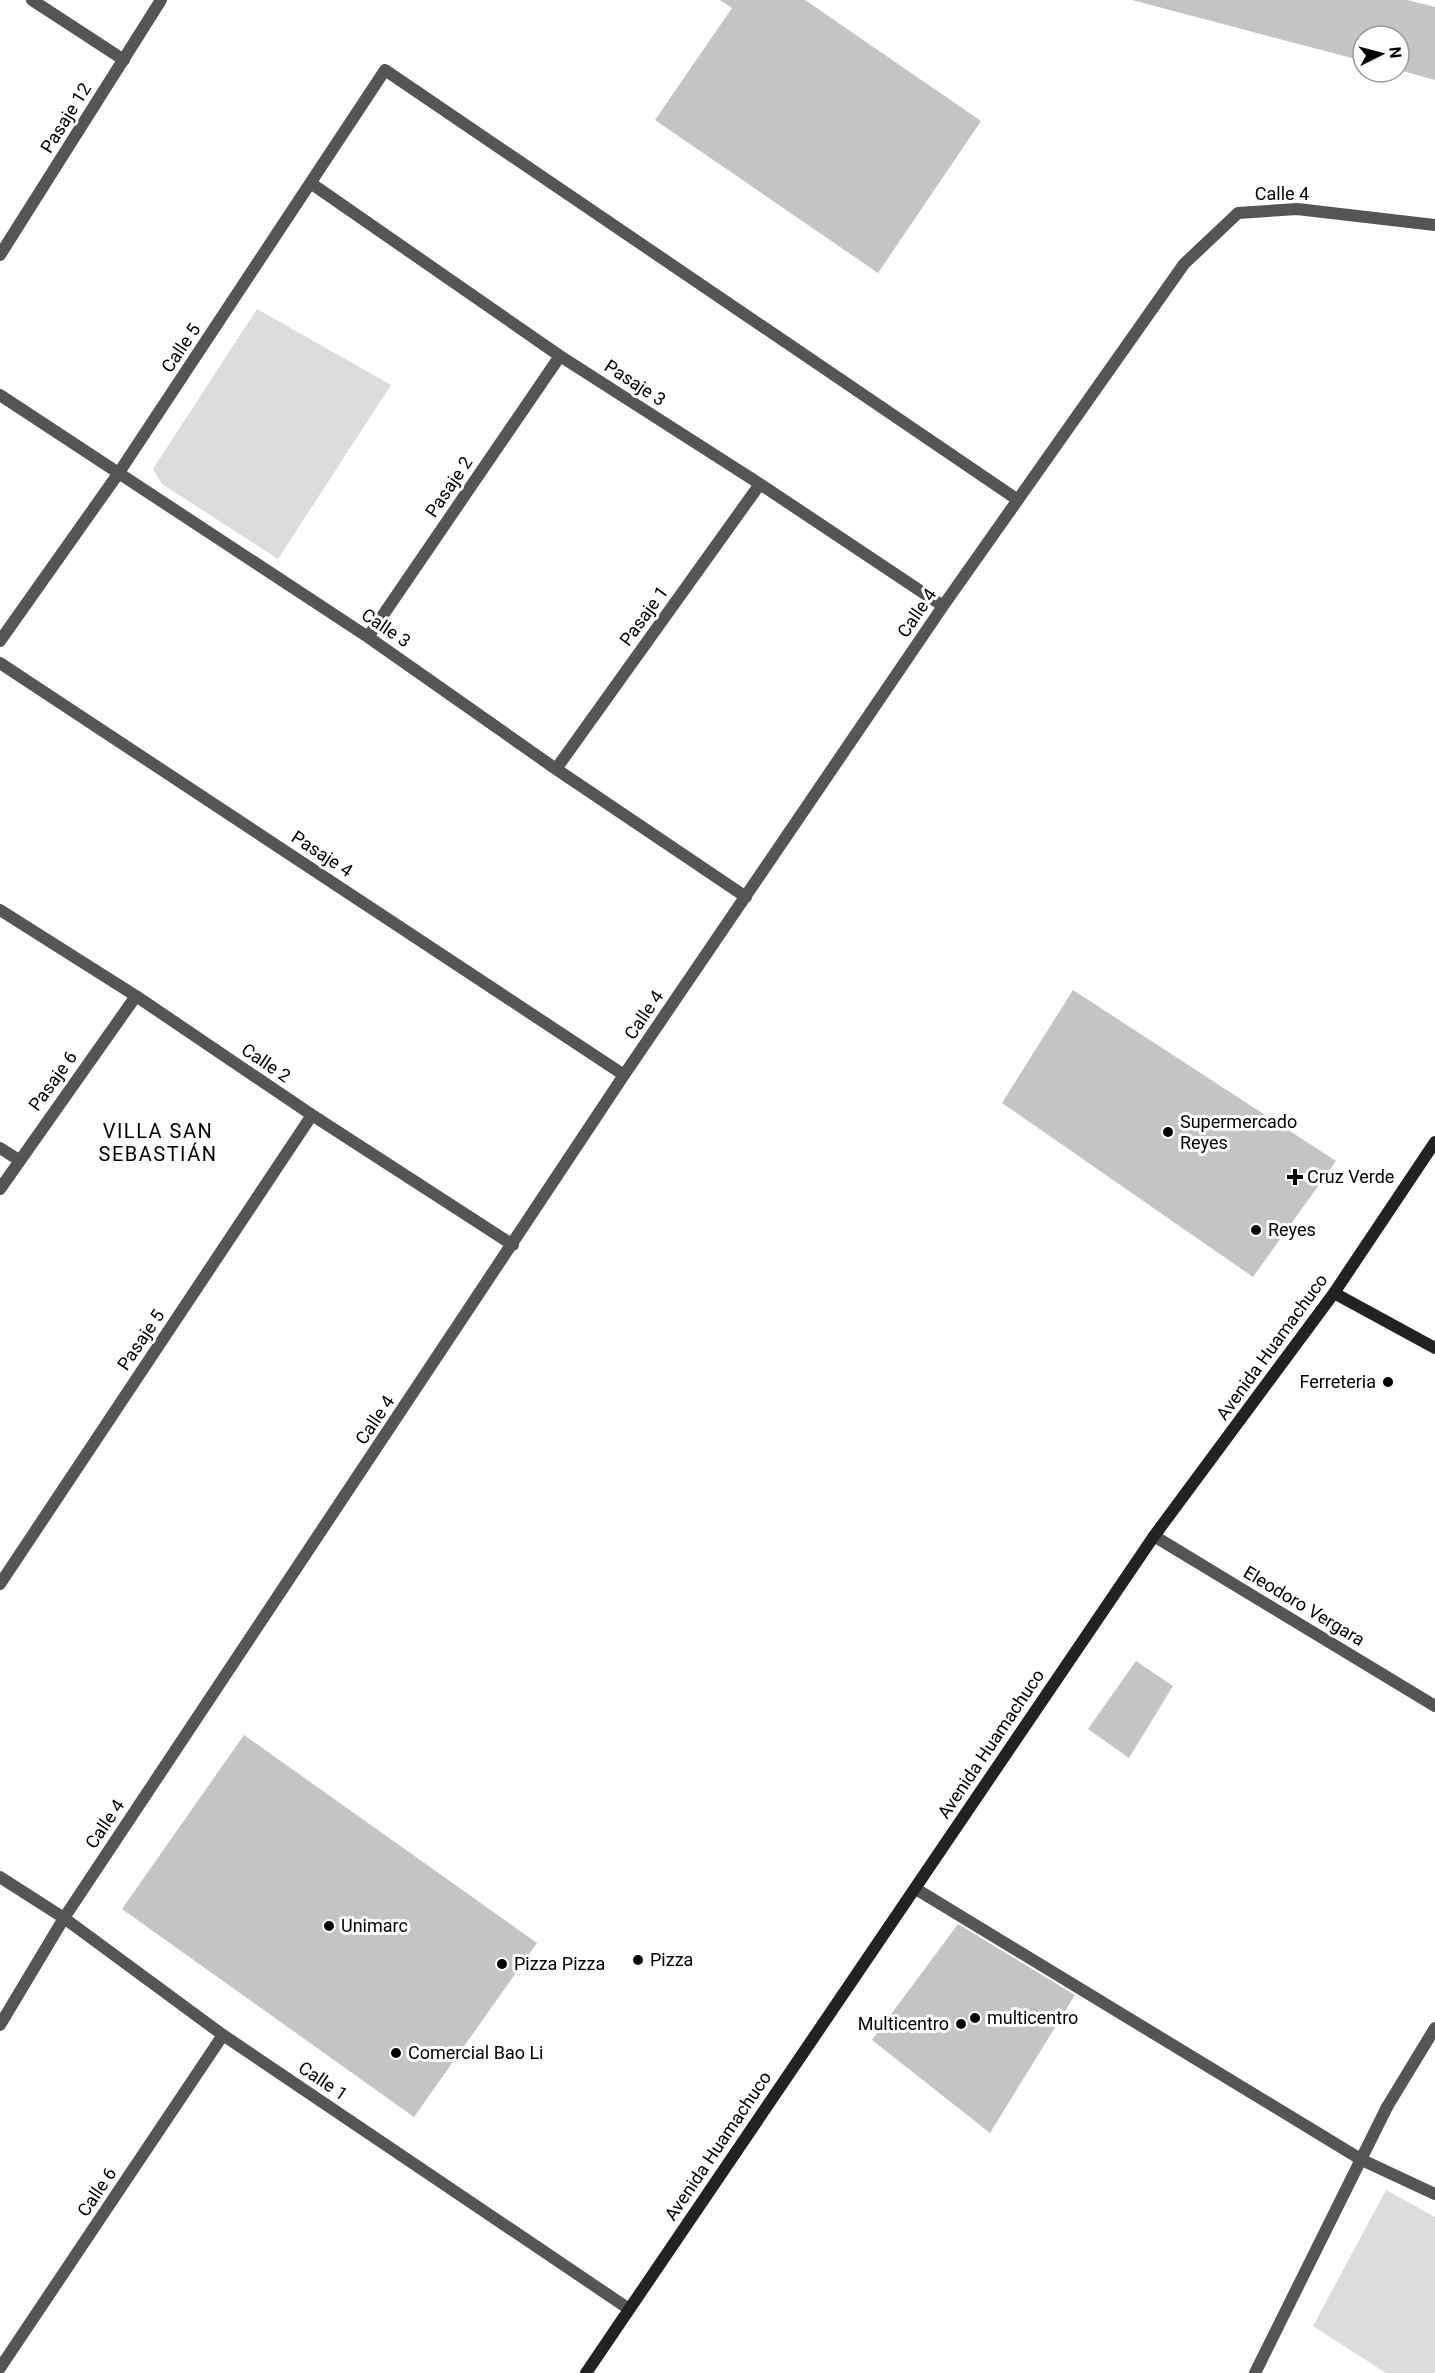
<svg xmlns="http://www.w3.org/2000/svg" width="1435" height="2373" viewBox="0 0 1435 2373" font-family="Roboto,sans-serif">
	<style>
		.green { fill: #dcdcdc }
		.building { fill: #c4c4c4 }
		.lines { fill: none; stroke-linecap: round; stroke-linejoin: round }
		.lane { stroke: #555; stroke-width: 12 }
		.street { stroke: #555; stroke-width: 12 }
		.secondary { stroke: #222; stroke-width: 12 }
		.poi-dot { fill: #000; stroke: #fff; stroke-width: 2 }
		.labels { text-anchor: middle; stroke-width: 6; stroke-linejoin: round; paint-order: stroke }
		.street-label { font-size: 18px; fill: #000; stroke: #fff }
		.poi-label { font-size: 18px; fill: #000; stroke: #fff; text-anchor: start }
		.neighbourhood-label { font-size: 20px; letter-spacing: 1.5px; fill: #000; stroke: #fff }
	</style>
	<rect width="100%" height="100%" fill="#fff"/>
	<path class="green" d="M257 309 391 385 278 559 162 484 153 469Z
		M1386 2190 1435 2217V2373H1386L1313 2326Z"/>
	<path class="building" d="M720 0H805L981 121 878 273 655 120 732 8Z
		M1132 0H1407L1435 7V80L1399 70V36H1363V61Z
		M1073 990 1336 1161 1253 1277 1002 1103Z
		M1136 1661 1173 1686 1129 1758 1088 1729Z
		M244 1735 537 1943 414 2117 122 1909Z
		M958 1924 1075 1995 990 2133 872 2040Z"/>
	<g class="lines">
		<path class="lane" d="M1255 2373 1387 2107"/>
		<path class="street" d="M32 0 124 60
			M312 184 560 356 760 484 943 606
			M0 255 161 0
			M0 395 368 637 556 769 746 897
			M368 637 560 356
			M0 641 118 474 385 70 1018 500
			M0 663 624 1075
			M556 769 760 484
			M0 910 136 996 312 1115 513 1245
			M0 1148 19 1160
			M0 1189 136 996
			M1154 1536 1435 1706
			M0 1584 312 1115
			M0 1877 64 1918 223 2035 629 2309
			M916 1889 1362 2160 1435 2194
			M0 2025 64 1918 624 1075 943 606 1184 264 1238 213 1297 209 1435 225
			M1387 2107 1435 2028
			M0 2368 223 2035"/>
		<path class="secondary" d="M1334 1293 1435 1348
			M586 2373 1154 1536 1334 1293 1435 1142"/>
	</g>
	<g class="poi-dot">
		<circle cx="1168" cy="1132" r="6"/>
		<path d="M1292 1168h6v6h6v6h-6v6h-6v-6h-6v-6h6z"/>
		<circle cx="1256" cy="1230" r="6"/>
		<circle cx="1388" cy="1382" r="6"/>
		<circle cx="329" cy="1926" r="6"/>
		<circle cx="638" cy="1960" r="6"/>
		<circle cx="502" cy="1964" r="6"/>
		<circle cx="975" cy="2018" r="6"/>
		<circle cx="961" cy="2024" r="6"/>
		<circle cx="396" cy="2053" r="6"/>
	</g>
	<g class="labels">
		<g class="street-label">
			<text transform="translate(66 118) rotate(-58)" y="6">Pasaje 12</text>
			<text x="1282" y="200">Calle 4</text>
			<text transform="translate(181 348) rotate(-56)" y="6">Calle 5</text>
			<text transform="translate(635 383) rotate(33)" y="6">Pasaje 3</text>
			<text transform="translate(449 487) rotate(-56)" y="6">Pasaje 2</text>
			<text transform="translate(917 613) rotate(-56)" y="6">Calle 4</text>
			<text transform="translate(644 616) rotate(-54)" y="6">Pasaje 1</text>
			<text transform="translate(386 628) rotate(34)" y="6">Calle 3</text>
			<text transform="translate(322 854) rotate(33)" y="6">Pasaje 4</text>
			<text transform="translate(644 1015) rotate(-56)" y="6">Calle 4</text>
			<text transform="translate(266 1063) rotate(34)" y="6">Calle 2</text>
			<text transform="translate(53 1081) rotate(-54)" y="6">Pasaje 6</text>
			<text transform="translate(141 1340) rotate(-56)" y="6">Pasaje 5</text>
			<text transform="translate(1272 1347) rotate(-54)" y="6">Avenida Huamachuco</text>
			<text transform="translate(375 1420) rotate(-56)" y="6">Calle 4</text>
			<text transform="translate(1304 1606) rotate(31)" y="6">Eleodoro Vergara</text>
			<text transform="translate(991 1744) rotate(-56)" y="6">Avenida Huamachuco</text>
			<text transform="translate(105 1824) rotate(-56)" y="6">Calle 4</text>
			<text transform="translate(323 2081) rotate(34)" y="6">Calle 1</text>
			<text transform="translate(718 2146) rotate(-56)" y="6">Avenida Huamachuco</text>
			<text transform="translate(97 2192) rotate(-56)" y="6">Calle 6</text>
		</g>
		<g class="poi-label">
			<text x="1180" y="1128">Supermercado<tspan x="1180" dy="21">Reyes</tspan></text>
			<text x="1307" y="1183">Cruz Verde</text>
			<text x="1268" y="1236">Reyes</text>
			<text x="1376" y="1388" text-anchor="end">Ferreteria</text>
			<text x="341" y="1932">Unimarc</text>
			<text x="650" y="1966">Pizza</text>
			<text x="514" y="1970">Pizza Pizza</text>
			<text x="987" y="2024">multicentro</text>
			<text x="949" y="2030" text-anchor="end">Multicentro</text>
			<text x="408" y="2059">Comercial Bao Li</text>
		</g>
		<g class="neighbourhood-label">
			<text x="158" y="1138">VILLA SAN<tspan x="158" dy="23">SEBASTIÁN</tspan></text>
		</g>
	</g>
	<g transform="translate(1381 54) rotate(84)"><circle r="28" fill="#ffffff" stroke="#999999" stroke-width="1.5"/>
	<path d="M0-4.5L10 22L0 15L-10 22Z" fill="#000000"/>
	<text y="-9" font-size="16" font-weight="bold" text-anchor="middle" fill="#000000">N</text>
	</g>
</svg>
